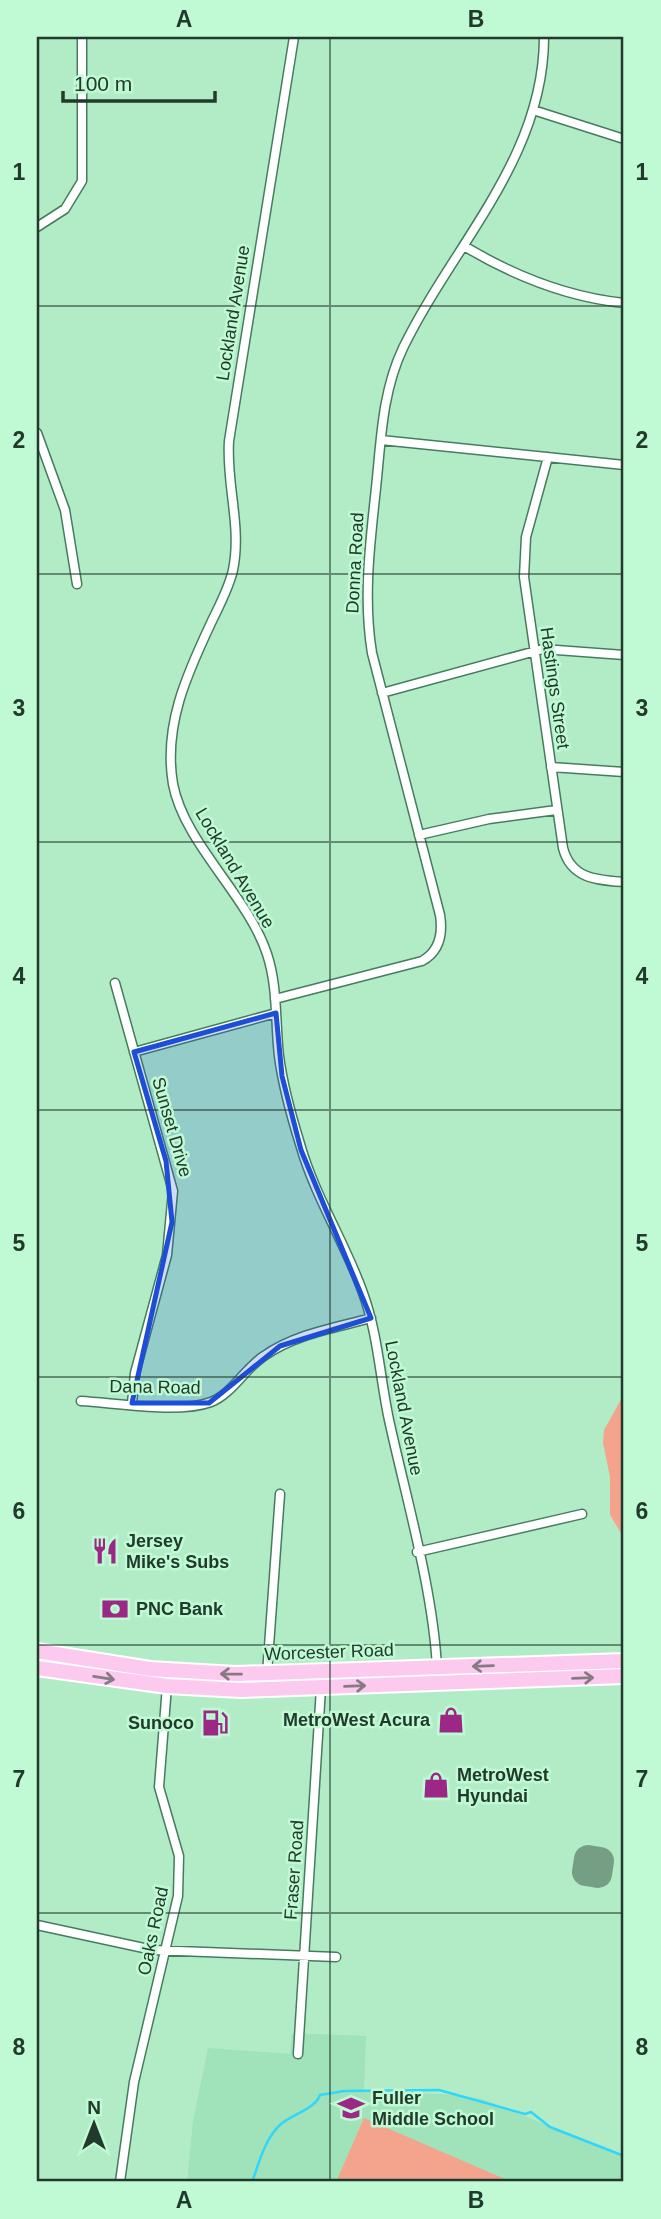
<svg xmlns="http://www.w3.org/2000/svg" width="661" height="2219" viewBox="0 0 661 2219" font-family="Arial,sans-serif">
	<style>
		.built { fill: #a0e2b9 }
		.green { fill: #f4a48d }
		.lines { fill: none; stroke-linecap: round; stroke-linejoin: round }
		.stream { stroke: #30d7fb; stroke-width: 2.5 }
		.taxiway { stroke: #749f84; stroke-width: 28 }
		.minor-casing { stroke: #457d5c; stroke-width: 11 }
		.trunk-casing { stroke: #fff; stroke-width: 18 }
		.minor { stroke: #fff; stroke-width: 8 }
		.trunk { stroke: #fccaee; stroke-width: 14 }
		.oneway { stroke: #847b83 }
		.marked { fill: #1d4ed8; fill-opacity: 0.2; stroke: #1d4ed8; stroke-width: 5; stroke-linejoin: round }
		.grid { fill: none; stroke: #223a2b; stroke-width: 2; stroke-opacity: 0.55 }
		.labels { text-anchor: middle; stroke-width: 5; stroke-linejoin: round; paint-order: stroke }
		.street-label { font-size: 18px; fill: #223a2b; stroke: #bffad4 }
		.poi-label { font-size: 18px; font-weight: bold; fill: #223a2b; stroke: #bffad4; text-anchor: start }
		.neatline { fill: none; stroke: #223a2b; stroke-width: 2.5 }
		.grid-label { font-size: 23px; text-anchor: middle; font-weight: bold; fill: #223a2b }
	</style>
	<rect width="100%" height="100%" fill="#b2ecc7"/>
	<path class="built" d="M292 2033 366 2036 364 2092 444 2094 483 2099 624 2157V2182H187L193 2121 208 2048 290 2054Z"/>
	<path class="green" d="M624 1394V1538L610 1515V1477L603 1443 604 1430Z
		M364 2118 512 2182H336Z"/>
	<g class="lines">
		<path class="stream" d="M252 2182C259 2163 265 2138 281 2124 293 2114 315 2109 320 2095L344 2091 439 2090 525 2114 531 2112 550 2127 624 2156"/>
		<path class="taxiway" d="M588 1859 600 1861 598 1874 586 1872Z"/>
		<g class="minor-casing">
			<path id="minor" d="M294 37 229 441C226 485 242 526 233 570 229 588 219 606 211 623 187 674 163 726 173 784 184 843 248 896 267 954 278 987 275 1022 279 1056 283 1087 291 1115 300 1144 315 1197 345 1242 363 1293 378 1334 380 1378 389 1420 406 1498 433 1589 437 1668
				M533 110 624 139
				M37 227 65 209 82 181V37
				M464 246C514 276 566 297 624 303
				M37 433 65 510 77 584
				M381 440 624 465
				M548 457 526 537 524 577 563 848C571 879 597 880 624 882
				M382 693 543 649 624 655
				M551 767 624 772
				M419 835 489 819 556 810
				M115 983 173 1191 167 1255 135 1373 132 1403
				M275 999 422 961C440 951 443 934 440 915L372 653C363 598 370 544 376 488 381 441 382 392 403 348 453 245 544 158 544 37
				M134 1052 276 1013
				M81 1401C116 1403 179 1414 211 1402 232 1394 245 1368 264 1356 295 1334 335 1328 371 1318
				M417 1552 582 1514
				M267 1674 280 1494
				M37 1925 153 1950 336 1957
				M298 2054 321 1688
				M120 2182 134 2082 178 1896 179 1856 159 1787 167 1686"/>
		</g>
		<g class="trunk-casing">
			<path id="trunk" d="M37 1651 150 1669 236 1674 624 1661
				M37 1668 167 1686 241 1690 624 1676"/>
		</g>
		<use href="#minor" class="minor"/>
		<use href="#trunk" class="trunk"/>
	</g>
	<defs><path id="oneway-shaft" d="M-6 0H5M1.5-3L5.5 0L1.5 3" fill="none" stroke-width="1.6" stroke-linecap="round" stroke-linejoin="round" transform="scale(1.75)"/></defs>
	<g class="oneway">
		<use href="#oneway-shaft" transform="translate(483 1666) rotate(178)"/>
		<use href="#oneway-shaft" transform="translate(231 1674) rotate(-179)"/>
		<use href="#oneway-shaft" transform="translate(104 1678) rotate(9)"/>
		<use href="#oneway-shaft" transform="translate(583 1678) rotate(-2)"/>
		<use href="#oneway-shaft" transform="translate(355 1686) rotate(-2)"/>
	</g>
	<path class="marked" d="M276 1013 282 1076 301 1150 371 1318 280 1346 209 1403H132L172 1222 166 1161 134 1052Z"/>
	<path class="grid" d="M330 37V2182M37 306H624M37 574H624M37 842H624M37 1110H624M37 1377H624M37 1645H624M37 1913H624"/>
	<defs>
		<g id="restaurant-bare" transform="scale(2.1)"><path d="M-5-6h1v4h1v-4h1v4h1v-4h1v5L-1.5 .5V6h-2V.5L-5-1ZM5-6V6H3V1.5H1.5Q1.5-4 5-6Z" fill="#9b2885" stroke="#bffad4" stroke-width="2.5" paint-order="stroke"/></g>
		<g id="bank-bare" transform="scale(2.1)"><path d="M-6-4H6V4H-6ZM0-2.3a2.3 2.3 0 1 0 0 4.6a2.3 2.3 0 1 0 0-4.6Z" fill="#9b2885" stroke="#bffad4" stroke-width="2.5" paint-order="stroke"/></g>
		<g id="shop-bare" transform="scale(2.1)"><path d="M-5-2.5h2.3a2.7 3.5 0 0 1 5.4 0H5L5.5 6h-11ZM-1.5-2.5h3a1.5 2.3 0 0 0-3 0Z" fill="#9b2885" stroke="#bffad4" stroke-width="2.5" paint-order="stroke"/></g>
		<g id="fuel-bare" transform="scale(2.1)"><path d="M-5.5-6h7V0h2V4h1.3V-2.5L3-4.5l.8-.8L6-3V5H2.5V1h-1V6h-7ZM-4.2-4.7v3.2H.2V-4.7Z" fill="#9b2885" stroke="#bffad4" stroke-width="2.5" paint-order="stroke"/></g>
		<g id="school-bare" transform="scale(2.1)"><path d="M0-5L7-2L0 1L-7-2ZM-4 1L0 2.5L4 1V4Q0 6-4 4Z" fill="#9b2885" stroke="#bffad4" stroke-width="2.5" paint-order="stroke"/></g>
	</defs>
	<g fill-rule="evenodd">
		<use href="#restaurant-bare" x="105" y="1551"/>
		<use href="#bank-bare" x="115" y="1609"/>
		<use href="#shop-bare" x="451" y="1720"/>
		<use href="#fuel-bare" x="215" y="1723"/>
		<use href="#shop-bare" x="436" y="1785"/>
		<use href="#school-bare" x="351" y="2108"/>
	</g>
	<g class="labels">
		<g class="street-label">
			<text transform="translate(233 313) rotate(-81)" y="6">Lockland Avenue</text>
			<text transform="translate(355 563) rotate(-87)" y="6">Donna Road</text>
			<text transform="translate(555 688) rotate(82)" y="6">Hastings Street</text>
			<text transform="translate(235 868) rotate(59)" y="6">Lockland Avenue</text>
			<text transform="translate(172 1127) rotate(74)" y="6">Sunset Drive</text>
			<text transform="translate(155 1387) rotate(1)" y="6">Dana Road</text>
			<text transform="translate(404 1408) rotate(79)" y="6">Lockland Avenue</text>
			<text transform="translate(329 1652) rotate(-2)" y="6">Worcester Road</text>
			<text transform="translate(294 1870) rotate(-86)" y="6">Fraser Road</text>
			<text transform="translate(153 1931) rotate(-78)" y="6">Oaks Road</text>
		</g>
		<g class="poi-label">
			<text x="126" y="1547">Jersey<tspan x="126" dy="21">Mike's Subs</tspan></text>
			<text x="136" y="1615">PNC Bank</text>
			<text x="430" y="1726" text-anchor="end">MetroWest Acura</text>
			<text x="194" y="1729" text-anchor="end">Sunoco</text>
			<text x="457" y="1781">MetroWest<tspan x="457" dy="21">Hyundai</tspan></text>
			<text x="372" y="2104">Fuller<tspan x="372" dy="21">Middle School</tspan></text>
		</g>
	</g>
	<rect width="661" height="2219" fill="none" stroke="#bffad4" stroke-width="77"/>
	<g transform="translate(94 2124)" stroke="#bffad4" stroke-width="5" paint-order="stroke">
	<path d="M0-5L12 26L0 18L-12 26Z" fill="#223a2b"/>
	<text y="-10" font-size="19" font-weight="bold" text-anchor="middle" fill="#223a2b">N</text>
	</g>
	<path d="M63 91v10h152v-10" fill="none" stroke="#223a2b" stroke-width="3.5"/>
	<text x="74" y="91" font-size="21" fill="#223a2b" stroke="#bffad4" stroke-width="5" paint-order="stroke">100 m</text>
	<rect x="38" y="38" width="584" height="2142" class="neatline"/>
	<g class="grid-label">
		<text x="184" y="27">A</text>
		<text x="476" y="27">B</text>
		<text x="19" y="180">1</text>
		<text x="642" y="180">1</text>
		<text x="19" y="448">2</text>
		<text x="642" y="448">2</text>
		<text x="19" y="716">3</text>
		<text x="642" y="716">3</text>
		<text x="19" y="984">4</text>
		<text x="642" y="984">4</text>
		<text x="19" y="1251">5</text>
		<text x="642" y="1251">5</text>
		<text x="19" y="1519">6</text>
		<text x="642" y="1519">6</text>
		<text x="19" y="1787">7</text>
		<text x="642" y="1787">7</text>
		<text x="19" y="2055">8</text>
		<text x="642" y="2055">8</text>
		<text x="184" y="2208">A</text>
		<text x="476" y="2208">B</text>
	</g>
</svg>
